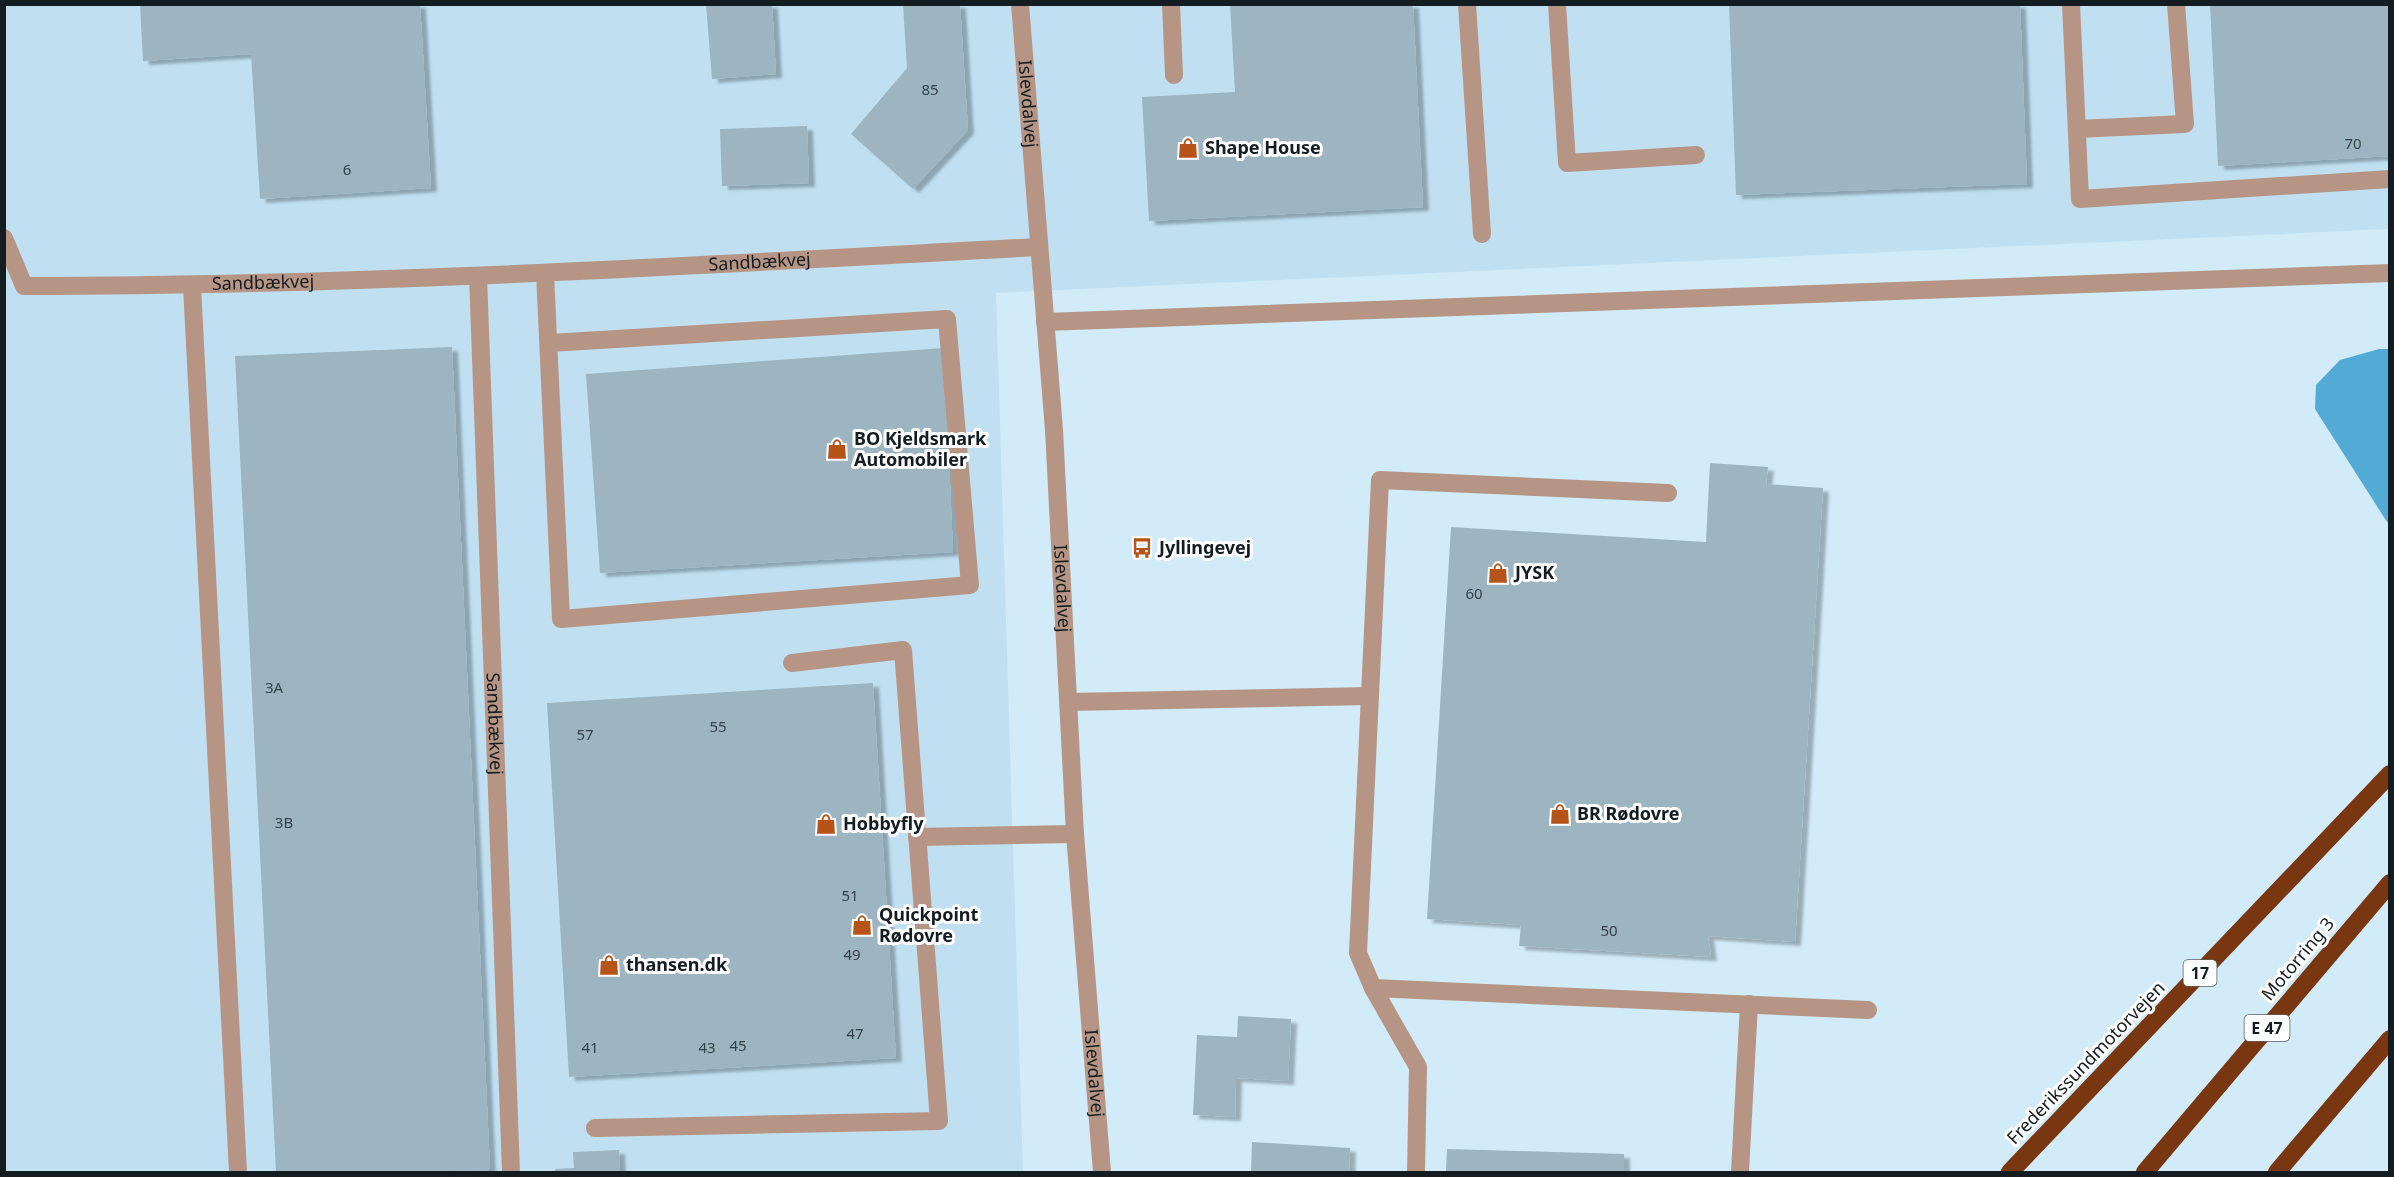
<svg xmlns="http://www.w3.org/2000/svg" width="2394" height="1177" viewBox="0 0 2394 1177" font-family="'Noto Sans',sans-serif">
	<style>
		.built { fill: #c0e0f2 }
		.water { fill: #53abd5 }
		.building { fill: #9db4c1; filter: url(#shadow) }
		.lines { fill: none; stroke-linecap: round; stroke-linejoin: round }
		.minor { stroke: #b79585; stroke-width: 18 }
		.highway { stroke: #783611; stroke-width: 18 }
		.labels { text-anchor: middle; stroke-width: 6; stroke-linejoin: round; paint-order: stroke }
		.number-label { font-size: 15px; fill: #364248 }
		.shield { fill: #fff; stroke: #5a6063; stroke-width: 1.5 }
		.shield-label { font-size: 16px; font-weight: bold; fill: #131c20 }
		.street-label { font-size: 18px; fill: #131c20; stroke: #fff }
		.poi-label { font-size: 18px; font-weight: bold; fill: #131c20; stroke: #fff; text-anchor: start }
	</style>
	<defs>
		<filter id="shadow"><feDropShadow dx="6" dy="4" stdDeviation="1.5" flood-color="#0004"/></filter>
	</defs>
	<rect width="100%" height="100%" fill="#d2ebf8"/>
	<path class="built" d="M5 5H2389V229L996 293 1023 1172H5Z"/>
	<path class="water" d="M2379 349H2389V523L2387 522 2315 409 2316 385 2340 360Z"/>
	<path class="building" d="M140 4H420L431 188 260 199 251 54 143 61Z
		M706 4H772L776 74 712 79Z
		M903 4H960L968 130 913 189 851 134 907 68Z
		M1230 4H1413L1423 207 1149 221 1142 97 1235 92Z
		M1729 4H2020L2027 184 1736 195Z
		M2210 4H2390V156L2218 166Z
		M807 126 809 183 722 186 720 129Z
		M452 347 490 1170 417 1172H276L235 356Z
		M944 348 953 552 600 573 586 374Z
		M1710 463 1768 467 1766 484 1823 488 1795 942 1708 936 1711 957 1519 946 1521 925 1427 919 1451 527 1706 542Z
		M873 683 896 1058 569 1077 547 703Z
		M1238 1016 1291 1019 1288 1081 1236 1078 1235 1117 1193 1115 1197 1035 1237 1037Z
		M1252 1142 1350 1148 1349 1172H1251Z
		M1447 1149 1624 1154V1172H1446Z
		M619 1150 620 1172H555V1169L574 1168 573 1152Z"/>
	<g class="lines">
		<g class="minor">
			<path id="s1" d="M1020 4 1054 430 1075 834 1102 1172"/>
			<path d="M1171 4 1174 75"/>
			<path d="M1467 4 1482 234"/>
			<path d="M1557 4 1567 163 1696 155"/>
			<path d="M2071 4 2080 199 2390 179"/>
			<path d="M2077 129 2185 124 2176 4"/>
			<path id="s2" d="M4 238 24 286C362 286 700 265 1039 247"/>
			<path d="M545 273 561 619 970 585 947 319 550 343"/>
			<path id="s3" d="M478 276 511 1172"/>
			<path d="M192 286 238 1172"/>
			<path d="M1045 322 2390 273"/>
			<path d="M1668 493 1380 480 1358 953 1373 988 1868 1010"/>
			<path d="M1069 702 1370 696"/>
			<path d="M917 837 1075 834"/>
			<path d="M1373 988 1418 1067 1416 1172"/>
			<path d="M595 1128 939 1121 903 650 792 663"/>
			<path d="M1740 1172 1749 1004"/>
		</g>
		<path class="highway" d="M2010 1172 2390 774
			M2145 1172 2390 883
			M2277 1172 2390 1039"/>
	</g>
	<defs>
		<g id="shop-bare" transform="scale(1.62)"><path d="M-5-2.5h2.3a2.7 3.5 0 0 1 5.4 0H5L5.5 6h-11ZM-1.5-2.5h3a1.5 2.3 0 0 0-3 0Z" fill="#b55319" stroke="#fff" stroke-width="2.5" paint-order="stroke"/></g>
		<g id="bus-bare" transform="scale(1.62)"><path d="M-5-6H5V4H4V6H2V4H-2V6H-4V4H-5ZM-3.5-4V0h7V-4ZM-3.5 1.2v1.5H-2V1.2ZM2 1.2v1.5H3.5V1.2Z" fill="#b55319" stroke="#fff" stroke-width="2.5" paint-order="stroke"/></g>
	</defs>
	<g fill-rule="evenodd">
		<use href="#shop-bare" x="1188" y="148"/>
		<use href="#shop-bare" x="837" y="449"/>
		<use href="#bus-bare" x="1142" y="548"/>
		<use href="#shop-bare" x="1498" y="573"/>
		<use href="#shop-bare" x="1560" y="814"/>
		<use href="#shop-bare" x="826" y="824"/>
		<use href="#shop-bare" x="862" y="925"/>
		<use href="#shop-bare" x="609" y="965"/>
	</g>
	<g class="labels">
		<g class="number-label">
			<text x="930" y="95">85</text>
			<text x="2353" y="149">70</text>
			<text x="347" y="175">6</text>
			<text x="1474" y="599">60</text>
			<text x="274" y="693">3A</text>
			<text x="718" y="732">55</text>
			<text x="585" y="740">57</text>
			<text x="284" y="828">3B</text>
			<text x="850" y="901">51</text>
			<text x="1609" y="936">50</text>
			<text x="852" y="960">49</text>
			<text x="855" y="1039">47</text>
			<text x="738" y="1051">45</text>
			<text x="590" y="1053">41</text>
			<text x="707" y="1053">43</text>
		</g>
		<g class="shield">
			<rect x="2183.5" y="960" width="33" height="26" rx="4.5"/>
			<rect x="2244.5" y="1015" width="45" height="26" rx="4.5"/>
		</g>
		<g class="shield-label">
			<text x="2200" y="979">17</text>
			<text x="2267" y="1034">E 47</text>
		</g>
		<g class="street-label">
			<text dy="6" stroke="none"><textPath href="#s1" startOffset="100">Islevdalvej</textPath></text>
			<text dy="6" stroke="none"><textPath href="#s2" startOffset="788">Sandbækvej</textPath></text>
			<text dy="6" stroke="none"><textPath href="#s2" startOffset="291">Sandbækvej</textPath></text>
			<text dy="6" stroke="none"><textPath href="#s1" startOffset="586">Islevdalvej</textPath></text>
			<text dy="6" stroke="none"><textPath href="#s3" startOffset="448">Sandbækvej</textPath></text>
			<text transform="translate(2298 959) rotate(-50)" y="6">Motorring 3</text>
			<text transform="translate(2086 1063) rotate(-46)" y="6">Frederikssundmotorvejen</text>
			<text dy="6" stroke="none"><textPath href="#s1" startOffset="1072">Islevdalvej</textPath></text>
		</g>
		<g class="poi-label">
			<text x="1205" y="154">Shape House</text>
			<text x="854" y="445">BO Kjeldsmark<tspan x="854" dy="21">Automobiler</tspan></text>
			<text x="1159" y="554">Jyllingevej</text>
			<text x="1515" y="579">JYSK</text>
			<text x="1577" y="820">BR Rødovre</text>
			<text x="843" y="830">Hobbyfly</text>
			<text x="879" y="921">Quickpoint<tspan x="879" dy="21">Rødovre</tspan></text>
			<text x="626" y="971">thansen.dk</text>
		</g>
	</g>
	<rect width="2394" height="1177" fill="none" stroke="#131c20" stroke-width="12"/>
</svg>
